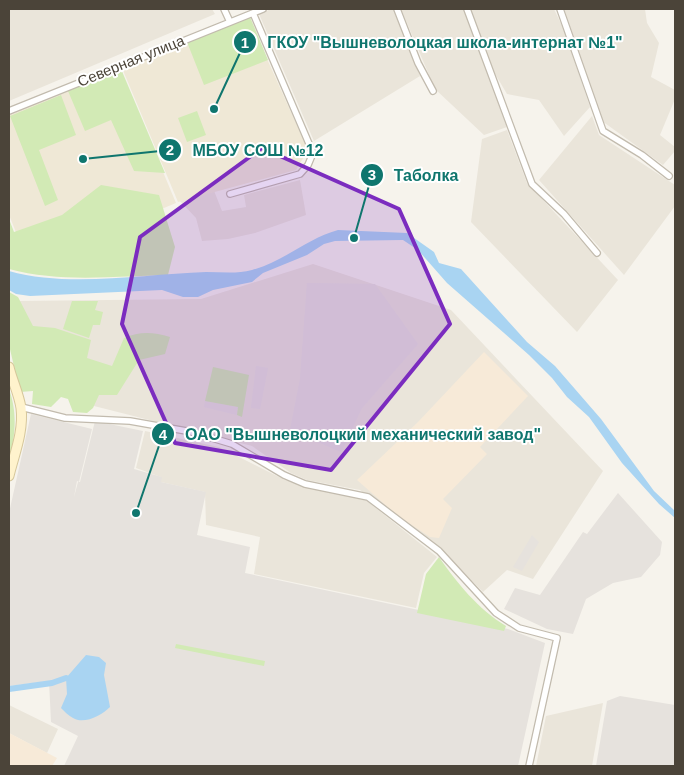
<svg xmlns="http://www.w3.org/2000/svg" width="684" height="775" viewBox="0 0 684 775" font-family="Helvetica,sans-serif">
	<style>
		.residential { fill: #eae5da }
		.commercial { fill: #f7ead8 }
		.industrial { fill: #e6e2dd }
		.education { fill: #efe8d6 }
		.green { fill: #d2eab5 }
		.water { fill: #a9d4f2 }
		.lines { fill: none; stroke-linecap: round; stroke-linejoin: round }
		.canal { stroke: #a9d4f2; stroke-width: 6 }
		.street-casing { stroke: #c2bbae; stroke-width: 8 }
		.secondary-casing { stroke: #d6c79b; stroke-width: 11 }
		.street { stroke: #fff; stroke-width: 5.5 }
		.secondary { stroke: #fff3cd; stroke-width: 9 }
		.marked { fill: #7b2cbf; fill-opacity: 0.2; stroke: #7b2cbf; stroke-width: 4; stroke-linejoin: round }
		.labels { text-anchor: middle; stroke-width: 4; stroke-linejoin: round; paint-order: stroke }
		.street-label { font-size: 15px; fill: #4b4439; stroke: #fff }
		.leader { fill: none; stroke: #0f766e; stroke-width: 2 }
		.callout-dot { fill: #0f766e; stroke: #fff; stroke-width: 2 }
		.mark-label { font-size: 15px; text-anchor: middle; font-weight: bold; fill: #fff }
		.callout-label { font-size: 16px; text-anchor: middle; font-weight: bold; fill: #0f766e; stroke: #fff; stroke-width: 4; stroke-linejoin: round; paint-order: stroke }
	</style>
	<rect width="100%" height="100%" fill="#f6f3ec"/>
	<path class="residential" d="M9 9H212L215 14 9 101Z
		M271 9H393L420 76 314 141 259 14Z
		M401 9H464L507 127 484 135 435 89Z
		M470 9H554L564 30 590 107 564 136 539 100 507 94 491 67Z
		M564 9H645L647 23 659 43 651 77 675 90V99L660 135 675 147V151L663 165 602 121Z
		M592 116 599 135 675 185V206L624 275 539 180Z
		M507 130 527 183 618 280 577 332 471 222 482 139Z
		M300 180 306 215 255 233 228 239 202 241 196 218 179 200 211 183 222 211 246 207 244 195Z
		M313 264 451 310 603 471 533 579 507 570 483 592 440 548 360 490 307 480 291 473 252 446 94 406 87 358 23 330 17 301 201 299Z
		M145 431 219 447 285 480 367 501 437 557 424 573 416 608 254 574 260 537 206 525 205 492 161 482V477L136 468Z
		M603 703 592 766H536L546 716Z
		M9 705 58 729 47 753 9 733Z"/>
	<path class="commercial" d="M484 352 528 396 480 447 487 454 443 499 452 508 439 538 430 537 398 516 357 480 418 422Z
		M9 733 57 758 52 766H9Z"/>
	<path class="industrial" d="M307 283 375 284 418 344 362 408 341 452 290 430 300 379Z
		M256 366 268 368 260 409 251 408Z
		M205 401 238 407 237 415 204 407Z
		M31 414 92 429 79 482 77 481 74 497 78 482H80L95 421 143 431 134 469 162 477 161 482 206 492 197 535 250 547 245 573 508 629 545 643 518 766H64L78 736 51 722 49 681 9 686V513Z
		M618 493 662 542 660 555 641 577 613 583 586 599 573 634 547 629 504 609 515 588 540 595 583 532 587 534Z
		M532 535 539 542 522 571 513 567Z
		M620 696 675 705V766H596L607 701Z"/>
	<path class="education" d="M249 19 308 150 296 170 178 202 122 68Z
		M120 69 176 203 29 264 9 215V115Z"/>
	<path class="green" d="M250 17 268 60 204 85 187 42Z
		M121 69 165 173 134 171 111 120 85 131 68 91Z
		M61 95 76 135 39 150 58 200 45 206 10 116Z
		M197 111 206 135 187 142 178 118Z
		M101 185 159 195 175 247 168 275C116 276 60 283 9 269V219L14 232 62 215Z
		M9 292 18 297 33 326 55 328 91 340 87 358 112 366 124 338C140 331 153 332 170 337L165 354 139 360 117 395H99L93 408 87 413 73 412 68 399 61 397 51 407 32 404 33 391 20 392 9 345Z
		M72 301H98L95 310 103 312 100 325H93L89 338 63 329Z
		M213 367 249 375 242 417 237 415 238 407 205 401Z
		M9 389C18 415 15 435 9 462Z
		M439 557C456 582 479 610 506 626L504 631 417 613 426 574Z
		M176 644 265 661 264 666 175 648Z"/>
	<path class="water" d="M338 230 407 233 434 252 439 263 461 269 527 342 555 366 601 419 654 491 675 511V518L659 504 622 463 589 417 567 397 552 378 529 355 447 283 418 250 403 240 335 241 324 244 307 255 263 273 252 282 213 290 198 297H183L162 290 30 296 16 294 9 290V271C69 288 144 274 206 272 222 272 237 274 252 270 283 262 308 238 338 230Z
		M86 655 99 657 106 663 104 675 110 707C102 715 84 725 73 718 69 716 64 711 61 708L67 694 66 678Z"/>
	<g class="lines">
		<path class="canal" d="M9 689 52 683 66 678"/>
		<g class="street-casing">
			<path id="street" d="M224 9 230 22
				M397 9 418 63 433 91
				M467 9 532 184 564 214 597 253
				M560 9 603 131 642 155 669 176
				M9 111 263 9
				M230 194 300 174 308 165 313 153 253 13
				M21 407 65 418 130 421 192 432 232 444 284 475 305 484 368 497 439 551 496 613 519 628 557 638 529 766"/>
		</g>
		<g class="secondary-casing">
			<path id="secondary" d="M9 367C12 380 19 394 21 408 24 431 14 455 9 476"/>
		</g>
		<use href="#street" class="street"/>
		<use href="#secondary" class="secondary"/>
	</g>
	<path class="marked" d="M262 148 399 209 450 324 331 470 175 443 122 324 140 237Z"/>
	<g class="labels">
		<g class="street-label">
			<text transform="translate(131 61) rotate(-22)" y="5">Северная улица</text>
		</g>
	</g>
	<path class="leader" d="M214 109L245 42M83 159L170 150M354 238L372 175M136 513L163 434"/>
	<g class="callout-dot">
		<circle cx="214" cy="109" r="5"/>
		<circle cx="83" cy="159" r="5"/>
		<circle cx="354" cy="238" r="5"/>
		<circle cx="136" cy="513" r="5"/>
		<circle cx="245" cy="42" r="12"/>
		<circle cx="170" cy="150" r="12"/>
		<circle cx="372" cy="175" r="12"/>
		<circle cx="163" cy="434" r="12"/>
	</g>
	<g class="mark-label">
		<text x="245" y="48">1</text>
		<text x="170" y="155">2</text>
		<text x="372" y="180">3</text>
		<text x="163" y="440">4</text>
	</g>
	<g class="callout-label">
		<text x="445" y="48">ГКОУ "Вышневолоцкая школа-интернат №1"</text>
		<text x="258" y="156">МБОУ СОШ №12</text>
		<text x="426" y="181">Таболка</text>
		<text x="363" y="440">ОАО "Вышневолоцкий механический завод"</text>
	</g>
	<rect width="684" height="775" fill="none" stroke="#4b4439" stroke-width="20"/>
</svg>
